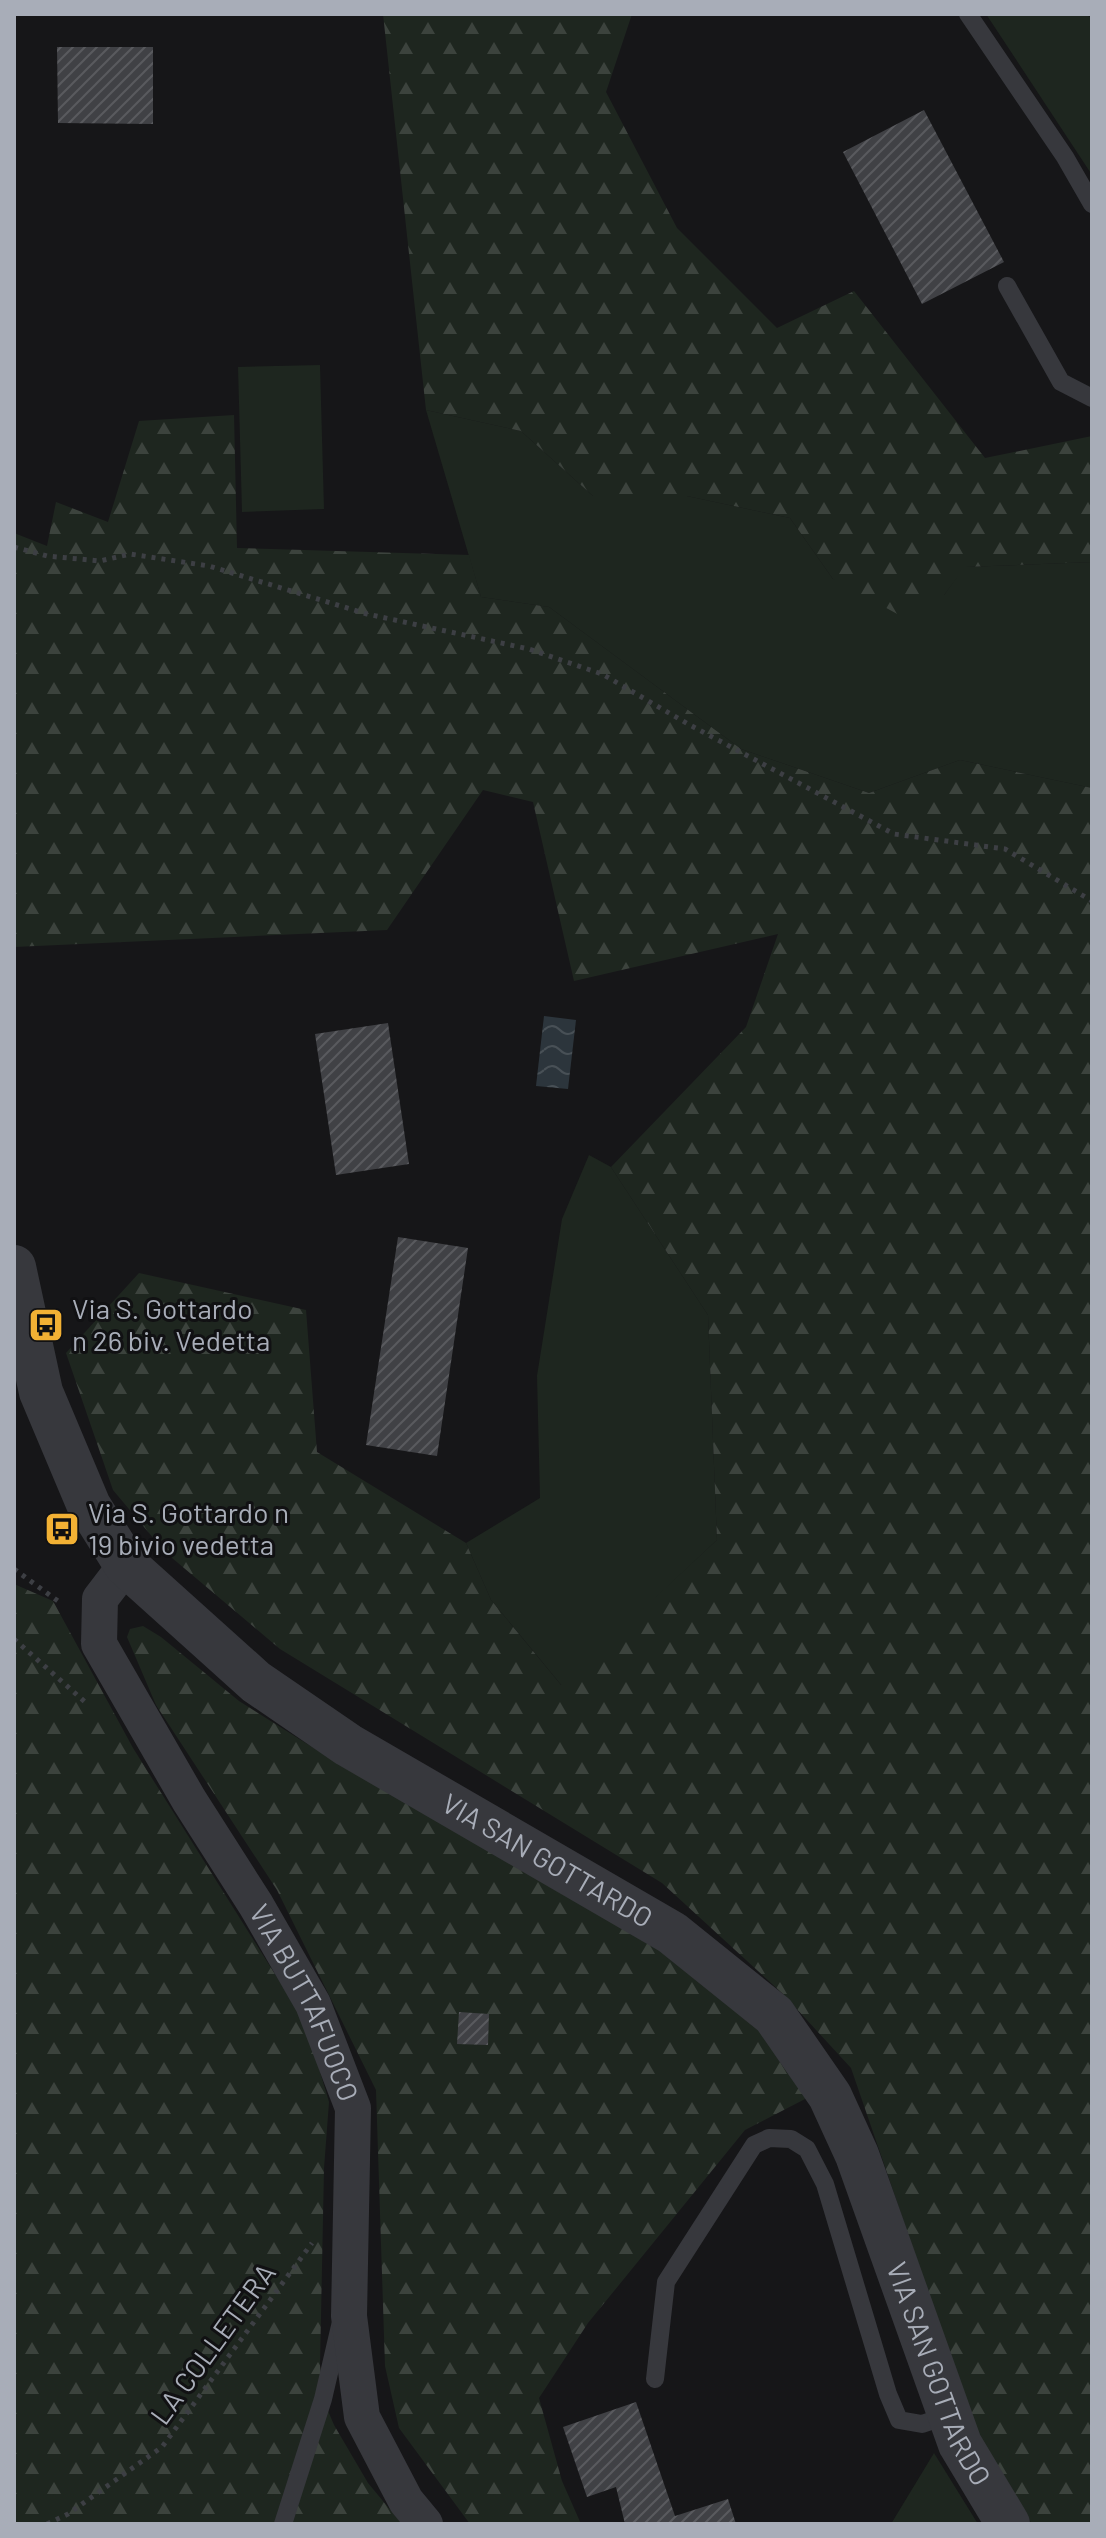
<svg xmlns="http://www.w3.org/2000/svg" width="1106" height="2538" viewBox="0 0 1106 2538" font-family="Barlow,sans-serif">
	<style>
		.grass { fill: #1e261f }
		.forest { fill: url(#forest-firs) }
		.water { fill: url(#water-waves) }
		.building { fill: url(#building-hatch) }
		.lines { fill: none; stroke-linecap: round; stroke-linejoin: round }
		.path { stroke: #3d3f44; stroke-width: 5; stroke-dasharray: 4 6; stroke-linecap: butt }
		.service { stroke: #37383d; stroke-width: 18 }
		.minor { stroke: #37383d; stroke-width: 36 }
		.tertiary { stroke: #37383d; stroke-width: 44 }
		.labels { text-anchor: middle; stroke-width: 6; stroke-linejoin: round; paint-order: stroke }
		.poi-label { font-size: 28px; fill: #a8adb8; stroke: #111113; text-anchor: start }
		.street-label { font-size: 28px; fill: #a8adb8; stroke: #111113 }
	</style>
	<defs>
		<pattern id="forest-firs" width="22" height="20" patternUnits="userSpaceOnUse" patternTransform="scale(2)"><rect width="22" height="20" fill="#1e261f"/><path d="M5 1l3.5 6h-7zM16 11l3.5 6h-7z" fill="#3c433d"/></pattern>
		<pattern id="water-waves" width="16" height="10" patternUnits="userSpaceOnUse" patternTransform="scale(2)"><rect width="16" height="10" fill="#2c353c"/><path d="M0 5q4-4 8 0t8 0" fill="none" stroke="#485056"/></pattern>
		<pattern id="building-hatch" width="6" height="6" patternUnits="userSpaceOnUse" patternTransform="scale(2)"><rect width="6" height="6" fill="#404145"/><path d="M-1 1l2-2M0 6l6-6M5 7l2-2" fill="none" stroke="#595a5e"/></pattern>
	</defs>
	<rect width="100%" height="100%" fill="#161618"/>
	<path class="grass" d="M986 14H1084L1092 18V175Z
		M320 365 324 509 242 512 238 367Z
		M426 410 521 431 593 496H687L790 518 833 579 944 595 964 567 1092 562V788L960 760 869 793 741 749 549 607 481 597Z
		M589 1155 611 1167 708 1315 717 1540 562 1686 491 1600 466 1543 540 1498 537 1376 562 1219Z
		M934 2453 978 2524H891Z"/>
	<path class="forest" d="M383 14H632L606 92 677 228 777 328 854 291 985 458 1092 436V562L965 567 944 595 901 616 833 579 790 518 687 496H593L521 431 426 410Z
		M234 415 237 548 469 555 481 597 549 607 741 749 869 793 960 760 1092 788V2524H1032L980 2443 851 2068 783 1994 662 1883 280 1649 165 1552 113 1490 66 1353 139 1273 306 1310 317 1452 466 1543 491 1600 561 1685 717 1540 708 1315 611 1167 746 1027 778 934 574 981 533 802 483 790 387 930 14 947V533L47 546 56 502 108 522 139 421Z
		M14 1584 53 1601 133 1748 305 2022 329 2102 324 2168 320 2365 323 2399 334 2425 368 2483 402 2524H14Z
		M143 1626 161 1637 239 1701 339 1764 664 1952 757 2020 807 2098 745 2130 588 2323 539 2398 562 2481 581 2524H470L399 2428 385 2366 376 2090 277 1890 156 1705 127 1637 130 1629Z"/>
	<path class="water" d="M544 1016 576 1020 568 1089 536 1086Z"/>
	<path class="building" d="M57 47H153V124L58 123Z
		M924 110 1004 262 922 304 843 152Z
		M388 1023 409 1164 336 1175 315 1034Z
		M398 1237 468 1248 437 1456 366 1445Z
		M459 2012 489 2014 488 2045 457 2044Z
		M636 2402 675 2516 728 2499 736 2524H625L616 2487 587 2497 563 2427Z"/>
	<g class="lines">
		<path class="path" d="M14 547 47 556 100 561 130 554 209 566 367 614 529 649 602 674 688 724 894 834 1005 849 1092 901
			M14 1569 62 1604
			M14 1639 85 1702
			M47 2524 68 2514 162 2447 312 2243"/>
		<path class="service" d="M968 14 1065 157 1092 204
			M1007 286 1061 382 1092 398
			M655 2379 666 2282 754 2145 769 2138 791 2139 807 2149 825 2184 888 2394 899 2420 922 2424 949 2415
			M283 2524 323 2399 340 2326"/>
		<path class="minor" id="s1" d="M126 1565 100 1599 99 1644 189 1800 256 1905 313 2004 353 2108 349 2316 362 2417 406 2501 425 2524"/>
		<path class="tertiary" id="s2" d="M14 1267 41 1392 89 1506 126 1565 256 1682 348 1745 672 1933 774 2015 830 2096 857 2155 960 2444 1008 2524"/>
	</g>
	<defs>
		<g id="bus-square" transform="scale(1.8)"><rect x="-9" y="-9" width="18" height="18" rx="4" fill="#f2b134" stroke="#111113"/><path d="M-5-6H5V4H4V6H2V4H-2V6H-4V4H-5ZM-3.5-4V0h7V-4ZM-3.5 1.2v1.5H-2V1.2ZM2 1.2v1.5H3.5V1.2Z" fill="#111"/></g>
	</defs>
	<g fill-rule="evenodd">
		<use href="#bus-square" x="46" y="1325"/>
		<use href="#bus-square" x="62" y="1529"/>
	</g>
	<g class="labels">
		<g class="poi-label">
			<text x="72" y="1319">Via S. Gottardo<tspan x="72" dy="32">n 26 biv. Vedetta</tspan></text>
			<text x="88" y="1523">Via S. Gottardo n<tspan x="88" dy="32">19 bivio vedetta</tspan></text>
		</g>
		<g class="street-label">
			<text dy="10" stroke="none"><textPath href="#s2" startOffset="838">VIA SAN GOTTARDO</textPath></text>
			<text dy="10" stroke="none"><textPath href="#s1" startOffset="502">VIA BUTTAFUOCO</textPath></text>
			<text transform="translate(213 2344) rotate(-54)" y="10">LA COLLETERA</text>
			<text dy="10" stroke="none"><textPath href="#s2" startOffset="1510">VIA SAN GOTTARDO</textPath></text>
		</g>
	</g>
	<rect width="1106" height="2538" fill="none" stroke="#a8adb8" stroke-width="32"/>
</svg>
